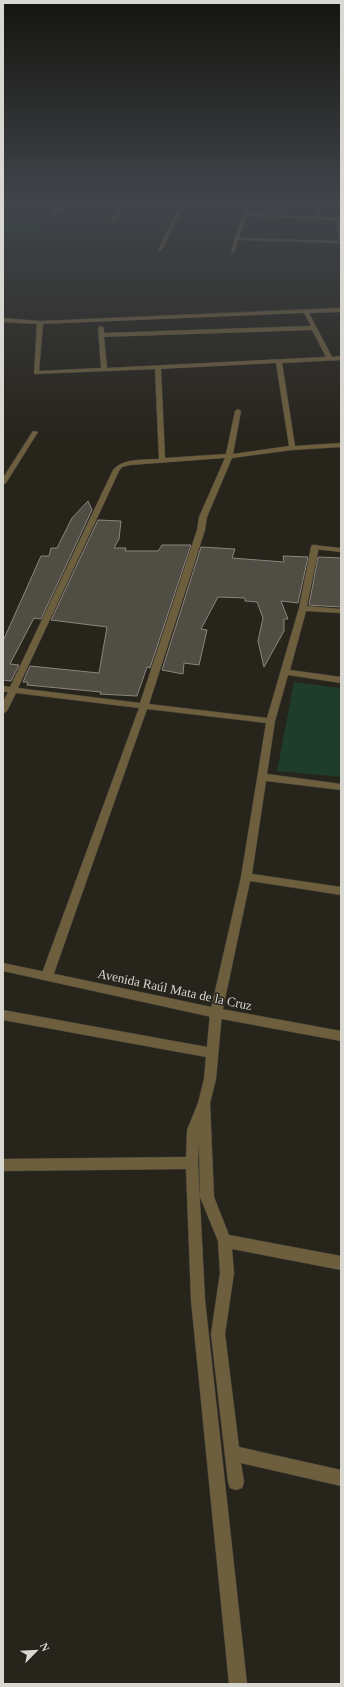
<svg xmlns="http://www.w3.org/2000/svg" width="344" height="1687" viewBox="0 0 344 1687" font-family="Georgia,serif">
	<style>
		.green { fill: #1e3d2a }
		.building { fill: #504d45; stroke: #8a867d }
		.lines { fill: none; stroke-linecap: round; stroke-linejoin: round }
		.service-casing { stroke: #434139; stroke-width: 1 }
		.minor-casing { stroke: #434139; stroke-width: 1 }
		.tertiary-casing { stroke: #434139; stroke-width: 1 }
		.service { fill: #6d5f3e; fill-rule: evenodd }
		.minor { fill: #6d5f3e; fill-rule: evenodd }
		.tertiary { fill: #6d5f3e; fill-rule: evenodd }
		.labels { text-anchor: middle; stroke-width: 3; stroke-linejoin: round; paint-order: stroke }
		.street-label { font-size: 13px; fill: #d9d7d2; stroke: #27241c }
	</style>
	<rect width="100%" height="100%" fill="#27241c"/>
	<path class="green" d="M3 222 44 225 38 233 3 231Z
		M294 682 341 688V777L277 771Z"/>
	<path class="building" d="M88 501 92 510 41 619 34 618 10 664 19 665 11 681 3 680V641L41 556H49L51 548H57L72 518Z
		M98 520 121 521 119 539 114 548H126L125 551H158L162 545H191L150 668 147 667 137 696 100 694 101 692 27 685 28 682H23L30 666 99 673 107 627 51 620Z
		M201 547 235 549 232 558 284 562 283 556 308 557 298 603 281 601 288 619H284V631L264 667 258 641 263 618 257 602 245 601V598L218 597 201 629 207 630 199 665 184 663 183 674 162 670Z
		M318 557 341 558V607L309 605Z"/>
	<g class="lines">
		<g class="service-casing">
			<path id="service" d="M312 545 341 548V552L315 549H312Z"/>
		</g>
		<g class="minor-casing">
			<path id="minor" d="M8 201H12L3 208V205Z
				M55 201 121 202 126 201 125 202 180 205 182 201H186L162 250 160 251 158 250 179 207 124 205 115 222 113 223 111 222 120 205 65 203 54 216 52 215 61 202Z
				M249 201H253L248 214 315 217 317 201H321L319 217 341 218V243L238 240 235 252 231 253 234 239ZM247 216 337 220 339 241 239 238Z
				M341 308V312L309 313 332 357 341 356V360L282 363 295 446 341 443V447L292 450 232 458 207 517 205 530 149 704 267 718 299 608 311 547 312 545H318L319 547 307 606 341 609V613L306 611 290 670 341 677V683L288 675 275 721 267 774 341 784V790L266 781 252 874 341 887V895L250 881 222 1013 216 1079 210 1103 214 1197 229 1235 341 1256V1270L232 1249 234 1273 225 1334 239 1447 341 1470V1486L241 1463 244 1482 242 1488 236 1490 230 1488 228 1482 211 1334 220 1273 218 1241 200 1197 199 1143 198 1163 205 1300 247 1684H229L191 1300 186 1169 3 1171V1159L186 1157 187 1130 198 1103 204 1079 206 1057 3 1020V1010L207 1047 210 1013 241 877 266 723 147 709 53 976 51 979 47 980 43 979 41 976 139 708 16 693 7 711 3 714V702L8 692H3V686L10 687 113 470C123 458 144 460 159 459L155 369 34 374 37 324 3 322V318L40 321ZM304 313 311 326 104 333V328L101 326 98 328 101 368 39 371 43 324ZM312 330 326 357 107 368 104 337ZM276 363 289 446 233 454 241 411 238 409 235 411 226 454 165 458 161 369ZM225 458 199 517 197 530 140 703 18 688 119 471 122 467 130 465Z
				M33 431 38 432 6 483 3 485V478Z"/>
		</g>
		<g class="tertiary-casing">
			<path id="tertiary" d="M3 963 216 1008 341 1031V1041L216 1018 3 971Z"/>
		</g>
		<use href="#service" class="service"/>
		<use href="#minor" class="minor"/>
		<use href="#tertiary" class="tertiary"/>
	</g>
	<linearGradient id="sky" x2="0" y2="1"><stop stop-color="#15140f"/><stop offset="0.46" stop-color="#41454b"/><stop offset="1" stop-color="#41454b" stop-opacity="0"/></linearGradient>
	<rect width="344" height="437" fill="url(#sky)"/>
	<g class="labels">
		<g class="street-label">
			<text transform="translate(175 989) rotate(12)" y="5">Avenida Raúl Mata de la Cruz</text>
		</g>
	</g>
	<rect width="344" height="1687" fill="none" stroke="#d9d7d2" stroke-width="8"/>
	<g transform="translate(36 1651) rotate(66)" stroke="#27241c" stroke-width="3" paint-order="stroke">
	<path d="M0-3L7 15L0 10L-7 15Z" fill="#d9d7d2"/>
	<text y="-6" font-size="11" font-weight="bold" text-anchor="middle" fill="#d9d7d2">N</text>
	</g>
</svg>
